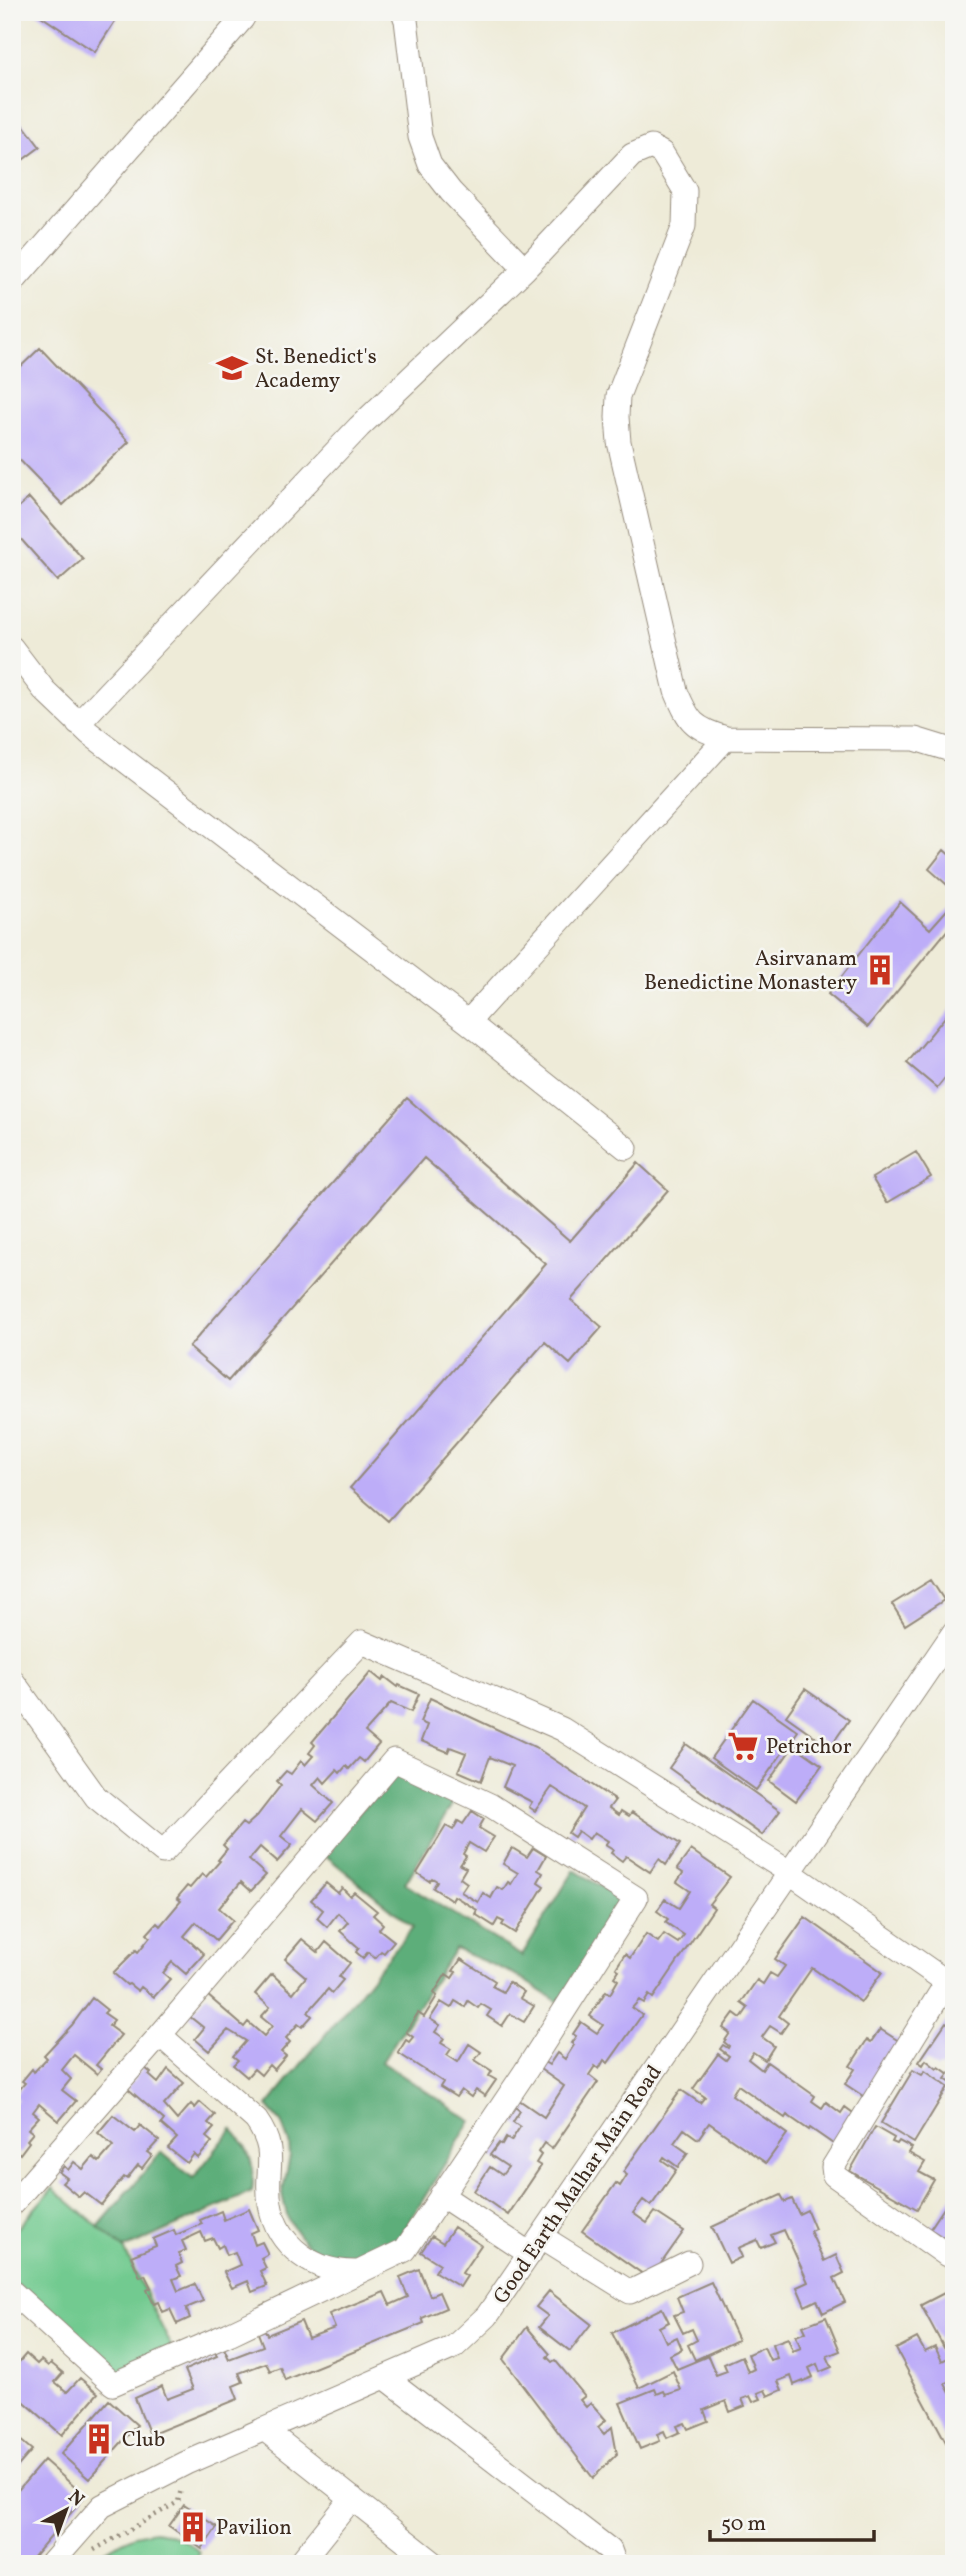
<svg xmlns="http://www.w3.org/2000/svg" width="966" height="2576" viewBox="0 0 966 2576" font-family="Vollkorn,serif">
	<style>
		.green { fill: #72ca90; stroke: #567a57; stroke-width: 2 }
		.forest { fill: #5dae7a; stroke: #4c6c4c; stroke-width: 2 }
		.building { fill: #bdadf8 }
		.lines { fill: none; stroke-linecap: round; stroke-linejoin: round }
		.minor-casing { stroke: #948a7b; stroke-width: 25 }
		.path { stroke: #948a7b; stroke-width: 4.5; stroke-dasharray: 2 5; stroke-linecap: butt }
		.minor { stroke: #fff; stroke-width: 23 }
		.labels { text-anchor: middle; stroke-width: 5; stroke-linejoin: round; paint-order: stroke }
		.poi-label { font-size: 21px; fill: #3b2a1e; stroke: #f6f6f2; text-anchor: start }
		.street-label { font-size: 21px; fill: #3b2a1e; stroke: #f6f6f2 }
	</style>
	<rect width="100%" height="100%" fill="#f6f6f2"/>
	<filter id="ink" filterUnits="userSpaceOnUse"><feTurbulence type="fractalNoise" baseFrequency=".0143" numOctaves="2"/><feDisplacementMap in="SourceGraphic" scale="14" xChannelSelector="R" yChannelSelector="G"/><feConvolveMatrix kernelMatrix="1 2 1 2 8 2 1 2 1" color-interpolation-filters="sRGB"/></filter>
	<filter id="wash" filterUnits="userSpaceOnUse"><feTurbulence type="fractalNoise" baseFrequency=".00686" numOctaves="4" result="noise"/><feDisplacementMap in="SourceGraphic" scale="28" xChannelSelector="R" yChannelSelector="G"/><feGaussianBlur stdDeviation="1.57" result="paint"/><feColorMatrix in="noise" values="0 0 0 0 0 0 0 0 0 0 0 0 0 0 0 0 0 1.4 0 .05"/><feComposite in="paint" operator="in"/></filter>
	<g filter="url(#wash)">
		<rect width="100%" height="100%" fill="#eeebd8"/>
		<path class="green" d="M53 2188 124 2249 173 2350 119 2376 12 2280V2234Z
			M154 2531C172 2533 185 2539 199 2552L192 2564H93L90 2558 134 2535Z"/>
		<path class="forest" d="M394 1771 454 1801 405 1884 522 1956 574 1870 624 1901 562 2004 512 1973 455 1949 382 2062 471 2121 399 2239 355 2258H341L315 2250 304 2242 288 2220 282 2194 290 2156 289 2143 281 2122 267 2106 413 1927 324 1854Z
			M232 2129C250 2147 256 2167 252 2192L124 2249 98 2227 161 2152 193 2178Z"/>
		<g id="blocks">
			<path class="building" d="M35 12H121L95 52Z
				M12 110 40 147 12 168Z
				M40 348 129 442 63 505 12 452V375Z
				M29 498 83 559 58 581 12 529V513Z
				M944 850 954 859V891L929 869Z
				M900 902 930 929 954 902V922L868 1027 828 994Z
				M954 1006V1067L937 1088 907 1063Z
				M407 1098 570 1241 638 1163 668 1190 571 1300 602 1327 570 1364 545 1342 388 1521 350 1488 546 1264 424 1158 228 1381 189 1347Z
				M916 1152 931 1177 887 1203 872 1178Z
				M931 1580 944 1600 905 1625 892 1604Z
				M371 1672 382 1681 385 1677 398 1687 399 1685 419 1694 411 1712 391 1703 365 1732 379 1744 364 1762 359 1758 349 1769 346 1766 340 1773 337 1770 325 1783 320 1777 313 1785 333 1803 317 1821 302 1809 281 1836 292 1845 277 1862 260 1847 249 1860 266 1875 251 1891 241 1882 219 1908 233 1920 216 1940 196 1922 184 1936 204 1954 186 1974 172 1962 163 1973 170 1979 154 1997 141 1987 138 1991 129 1984 127 1985 113 1973 136 1950 138 1952 150 1937 147 1934 157 1923 160 1926 181 1901 177 1898 187 1886 190 1888 202 1874 206 1877 220 1861 218 1860 227 1849 223 1845 242 1823 246 1826 257 1816 281 1785 277 1781 286 1771 291 1774 301 1761 305 1765 313 1756 309 1753 315 1745 312 1742Z
				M805 1689 849 1720 830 1747 786 1716Z
				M430 1698 535 1747 615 1800 609 1808 619 1815 621 1811 629 1816 632 1812 680 1844 666 1865 659 1859 650 1872 626 1856 622 1861 611 1853 613 1850 605 1845 608 1841 594 1832 589 1839 578 1831 574 1837 568 1833 584 1808 552 1787 535 1811 529 1807 532 1802 503 1787 512 1766 490 1757 481 1781 458 1771 466 1753 450 1747 448 1752 421 1741 427 1725 420 1722Z
				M753 1699 798 1731 756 1790 711 1758Z
				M686 1744 780 1811 762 1835 669 1768Z
				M794 1745 822 1765 796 1801 769 1781Z
				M472 1811 484 1819 479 1828 494 1837 484 1852 469 1843 463 1854 466 1856 460 1865 466 1868 460 1878 467 1883 461 1892 478 1902 483 1893 491 1898 497 1887 503 1890 508 1882 511 1884 518 1873 503 1864 512 1848 527 1857 533 1848 546 1856 538 1870 543 1873 538 1882 544 1886 515 1933 502 1925 504 1922 498 1919 494 1926 475 1914 477 1910 454 1896 452 1900 433 1888 437 1881 432 1878 429 1881 417 1873 446 1826 453 1830 458 1821 463 1824Z
				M691 1850 730 1877 709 1904 714 1908 653 1998 649 1995 644 2003 639 2000 632 2008 642 2015 608 2063 604 2060 599 2069 595 2066 589 2075 598 2082 552 2149 544 2143 538 2152 541 2155 536 2163 541 2166 508 2215 474 2191 490 2167 502 2175 508 2167 490 2155 499 2143 502 2145 506 2138 511 2141 520 2127 513 2122 520 2111 515 2107 519 2100 544 2117 564 2086 540 2069 544 2062 549 2065 557 2053 565 2059 574 2045 571 2043 576 2036 573 2034 581 2022 597 2033 603 2025 590 2016 606 1991 610 1994 618 1980 614 1977 619 1970 616 1968 625 1954 630 1958 646 1934 658 1942 664 1934 678 1943 684 1935 665 1922 668 1919 657 1911 665 1899 679 1908 690 1891 677 1882 683 1873 677 1869Z
				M326 1883 338 1893 342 1888 350 1896 354 1892 377 1911 373 1915 383 1924 379 1929 394 1941 384 1953 381 1951 375 1958 368 1952 363 1958 356 1952 359 1948 340 1931 348 1922 338 1913 327 1927 317 1918 323 1910 311 1900Z
				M805 1917 882 1972 861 2002 812 1968 779 2016 788 2023 781 2033 770 2026 762 2037 774 2046 765 2060 753 2052 748 2059 762 2070 767 2062 815 2096 812 2101 822 2108 826 2102 841 2113 845 2107 860 2118 839 2148 810 2128 809 2130 787 2115 785 2118 738 2085 732 2095 787 2134 766 2163 709 2123 698 2139 684 2129 674 2143 688 2153 678 2167 664 2157 662 2160 676 2170 651 2206 643 2200 633 2213 647 2223 655 2212 684 2231 650 2279 582 2231 616 2183 620 2186 627 2175 623 2172 681 2090 700 2103 705 2097 693 2089 718 2054 726 2060 729 2056 720 2049 723 2045 728 2048 729 2046 724 2042 730 2033 723 2028 734 2013 741 2018 748 2008 741 2003 757 1980 763 1984 770 1973 777 1977 785 1966 775 1959Z
				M302 1939 318 1952 326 1942 350 1963 339 1977 343 1980 332 1993 328 1989 308 2012 312 2016 302 2027 298 2024 286 2038 290 2042 281 2052 286 2056 274 2070 269 2065 261 2075 254 2069 247 2077 233 2065 238 2060 233 2056 246 2041 228 2030 209 2051 195 2039 204 2028 189 2016 207 1995 244 2027 248 2022 264 2036 272 2026 261 2017 270 2007 255 1994 272 1974 293 1993 306 1977 285 1959Z
				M461 1959 495 1981 492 1986 503 1992 509 1982 524 1992 520 1998 534 2006 524 2022 510 2014 502 2026 487 2016 491 2010 481 2004 478 2008 468 2001 465 2007 455 2001 451 2008 441 2002 430 2019 440 2025 435 2032 444 2038 441 2043 451 2049 447 2055 458 2062 469 2044 481 2052 475 2060 492 2071 489 2076 496 2080 485 2096 476 2090 471 2097 461 2090 456 2097 440 2087 443 2082 398 2053 406 2040 409 2042 413 2037 406 2032 418 2013 424 2017 437 1996 434 1993 446 1974 452 1978 456 1972 453 1971Z
				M92 1998 107 2010 104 2013 114 2020 109 2026 121 2035 96 2065 101 2069 97 2074 74 2055 62 2070 71 2079 62 2090 76 2101 59 2121 39 2104 33 2112 39 2117 28 2129 33 2133 27 2140 29 2142 20 2154 12 2147V2106L18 2099 14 2096 25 2083 22 2081 32 2069 34 2072 47 2058 44 2055 72 2025Z
				M946 2022 954 2027V2085L945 2079 949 2074 939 2067 937 2069 926 2060 923 2065 919 2062Z
				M880 2029 905 2045 869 2100 845 2084 855 2069 850 2066 867 2040 871 2042Z
				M144 2067 151 2073 149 2075 158 2083 168 2069 184 2083 164 2105 177 2120 191 2104 195 2108 200 2102 215 2115 208 2123 214 2128 206 2137 212 2142 198 2158 194 2154 187 2163 168 2148 177 2138 161 2124 164 2120 127 2088Z
				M913 2070 922 2075 925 2071 948 2087 914 2143 881 2123Z
				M113 2115 135 2132 140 2125 159 2140 148 2152 152 2155 142 2168 138 2165 127 2179 124 2177 101 2205 84 2192 79 2197 62 2183 67 2178 59 2172 64 2166 68 2170 74 2162 83 2169 93 2157 99 2162 113 2146 98 2133Z
				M875 2127 894 2138 892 2142 897 2144 899 2141 912 2148 909 2153 925 2162 919 2172 934 2180 917 2209 850 2171Z
				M954 2193V2244L930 2229Z
				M781 2195 785 2202 792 2199 799 2214 807 2210 815 2229 810 2231 824 2261 836 2255 844 2273 834 2278 845 2302 823 2313 817 2300 805 2306 797 2287 808 2282 784 2230 771 2235 775 2242 761 2248 757 2240 738 2248 742 2257 729 2263 712 2227Z
				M249 2209 258 2230 251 2233 255 2245 262 2242 268 2254 261 2258 266 2268 260 2271 267 2286 252 2292 248 2281 232 2288 224 2272 240 2265 235 2252 227 2255 223 2245 218 2248 213 2238 205 2241 201 2232 182 2241 186 2250 178 2253 182 2263 176 2266 181 2276 173 2279 178 2291 195 2284 203 2301 186 2308 190 2318 177 2324 170 2309 163 2312 159 2302 154 2304 147 2290 151 2288 145 2275 140 2277 131 2256 156 2246 153 2239 174 2230 176 2235 202 2224 200 2220 221 2211 224 2220Z
				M454 2227 481 2245 462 2273 467 2276 460 2287 435 2272 440 2264 421 2252 432 2236 443 2243Z
				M419 2269 430 2296 439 2292 446 2308 422 2318 424 2323 285 2380 280 2367 270 2371 266 2363 239 2373 243 2382 233 2386 238 2399 150 2435 135 2398 162 2386 167 2399 193 2389 185 2370 217 2356 215 2352 224 2348 229 2359 263 2346 258 2333 265 2330 267 2335 301 2321 308 2338 335 2328 329 2314 384 2292 390 2305 408 2297 400 2277Z
				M711 2282 738 2340 695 2360 688 2345 697 2340 692 2329 683 2333 674 2315 683 2312 677 2297Z
				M954 2288V2343L944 2348 921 2305Z
				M549 2291 591 2324 570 2351 539 2327 548 2316 536 2307Z
				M662 2308 669 2322 659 2327 666 2342 677 2337 682 2349 670 2355 677 2369 708 2356 716 2375 727 2371 724 2364 742 2356 748 2372 754 2369 748 2354 764 2347 770 2360 777 2358 772 2344 788 2338 793 2351 801 2348 796 2336 806 2332 803 2326 826 2317 840 2351 827 2356 832 2367 820 2372 817 2364 809 2368 813 2377 794 2385 791 2376 778 2381 782 2390 768 2396 765 2390 758 2393 761 2399 753 2402 750 2396 742 2399 745 2406 730 2412 726 2401 704 2410 708 2421 688 2429 685 2423 677 2426 680 2432 667 2438 664 2431 657 2434 660 2441 640 2449 620 2403 655 2389 657 2394 664 2391 666 2395 681 2390 673 2371 639 2388 612 2333Z
				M527 2327 550 2354 547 2357 552 2362 555 2360 585 2396 580 2400 586 2407 591 2403 606 2420 598 2427 604 2434 612 2427 617 2454 593 2478 503 2359Z
				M917 2338 925 2352 935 2347 942 2361 954 2355V2379L945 2384 950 2393 954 2391V2446L949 2448 896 2349Z
				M26 2354 37 2364 41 2360 48 2366 51 2363 63 2373 55 2382 67 2392 80 2378 98 2393 62 2435 18 2396 21 2392 13 2385 16 2382 12 2378V2356L19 2362Z
				M109 2400 137 2425 89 2479 61 2454Z
				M12 2433 32 2450 12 2473Z
				M44 2460 85 2496 28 2564H12V2497Z
				M184 2505 217 2527 202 2549 169 2526Z"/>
		</g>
	</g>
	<g filter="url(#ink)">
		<use href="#blocks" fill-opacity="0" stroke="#948a7b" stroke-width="2"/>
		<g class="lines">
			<g class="minor-casing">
				<path id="minor" d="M403 12 406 20 420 137 430 165 451 192 525 269
					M12 283 243 18
					M12 648 44 690 89 733 468 1022 626 1148
					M78 724 359 427 525 269 632 155 651 147 662 153 685 191 684 226 618 396 617 417 619 442 676 691C689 722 693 728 726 738L915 739 954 751
					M468 1022 726 738
					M12 1680 96 1797 163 1852 362 1642 562 1729 789 1872 954 1987
					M160 2035 256 2120C280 2154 264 2169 270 2204 277 2247 315 2273 357 2272
					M441 2195 530 2254
					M12 2204 160 2035 394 1760 490 1805 636 1898 525 2072 405 2250 229 2334 113 2384 12 2292
					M542 2237 630 2292 689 2263
					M947 2255 834 2175 833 2167 947 1982
					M385 2377 610 2550 615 2564
					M264 2429 435 2564
					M51 2564 102 2506 186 2463 454 2347 487 2316 954 1632
					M299 2564 352 2498"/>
			</g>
			<path class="path" d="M12 2487 14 2485
				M94 2550 178 2502 181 2489"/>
			<use href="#minor" class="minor"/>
		</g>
	</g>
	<defs>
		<g id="university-bare" transform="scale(2.415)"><path d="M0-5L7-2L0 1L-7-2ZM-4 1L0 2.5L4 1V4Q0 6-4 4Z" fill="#c8321e" stroke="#f6f6f2" stroke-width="2.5" paint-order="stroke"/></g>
		<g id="building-bare" transform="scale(2.415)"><path d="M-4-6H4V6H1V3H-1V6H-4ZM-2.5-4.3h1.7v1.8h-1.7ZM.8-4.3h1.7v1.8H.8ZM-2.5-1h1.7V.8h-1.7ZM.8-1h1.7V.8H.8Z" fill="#c8321e" stroke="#f6f6f2" stroke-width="2.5" paint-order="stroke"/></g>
		<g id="supermarket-bare" transform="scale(2.415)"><path d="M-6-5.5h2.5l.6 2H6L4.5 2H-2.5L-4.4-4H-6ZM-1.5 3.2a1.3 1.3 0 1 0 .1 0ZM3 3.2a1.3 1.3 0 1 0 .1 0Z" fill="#c8321e" stroke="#f6f6f2" stroke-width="2.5" paint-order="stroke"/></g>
	</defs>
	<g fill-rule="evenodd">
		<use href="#university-bare" x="232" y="368"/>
		<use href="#building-bare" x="880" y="970"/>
		<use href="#supermarket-bare" x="743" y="1746"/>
		<use href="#building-bare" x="99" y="2439"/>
		<use href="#building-bare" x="193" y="2527"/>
	</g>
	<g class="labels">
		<g class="poi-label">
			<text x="255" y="363">St. Benedict's<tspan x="255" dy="24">Academy</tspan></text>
			<text x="857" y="965" text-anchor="end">Asirvanam<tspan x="857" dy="24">Benedictine Monastery</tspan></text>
			<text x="766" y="1753">Petrichor</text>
			<text x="122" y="2446">Club</text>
			<text x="216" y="2534">Pavilion</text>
		</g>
		<g class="street-label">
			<text transform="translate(577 2184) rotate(-56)" y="7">Good Earth Malhar Main Road</text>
		</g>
	</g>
	<rect width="966" height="2576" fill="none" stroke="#f6f6f2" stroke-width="42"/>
	<g transform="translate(66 2510) rotate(41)" stroke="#f6f6f2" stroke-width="5" paint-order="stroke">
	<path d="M0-5L12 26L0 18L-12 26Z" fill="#3b2a1e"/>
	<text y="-10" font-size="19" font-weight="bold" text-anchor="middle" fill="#3b2a1e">N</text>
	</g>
	<path d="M710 2530v10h164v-10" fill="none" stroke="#3b2a1e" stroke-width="3.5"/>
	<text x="721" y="2530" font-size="21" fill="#3b2a1e" stroke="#f6f6f2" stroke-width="5" paint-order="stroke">50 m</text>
</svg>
